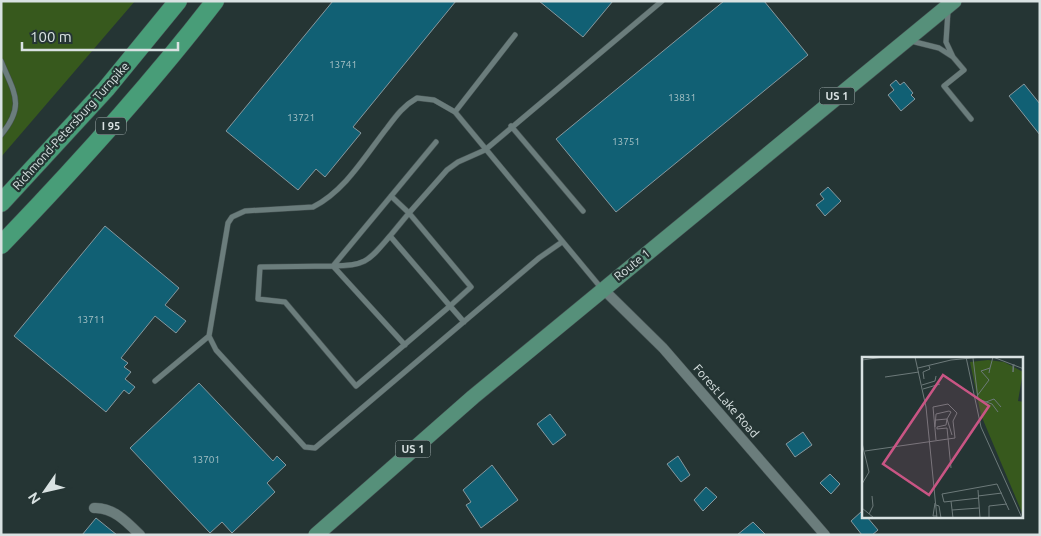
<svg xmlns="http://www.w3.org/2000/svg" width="1041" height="536" viewBox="0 0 1041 536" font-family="Ubuntu,sans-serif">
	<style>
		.green { fill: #37591d }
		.building { fill: #116074; stroke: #87989e }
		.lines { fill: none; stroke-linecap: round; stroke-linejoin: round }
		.service-casing { stroke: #465353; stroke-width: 6 }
		.minor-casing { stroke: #465353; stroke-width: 11 }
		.primary-casing { stroke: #465353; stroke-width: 16 }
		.motorway-casing { stroke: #465353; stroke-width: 19 }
		.service { stroke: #6b7d7c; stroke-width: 5 }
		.minor { stroke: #6b7d7c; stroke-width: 10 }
		.primary { stroke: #56907a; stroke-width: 15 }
		.motorway { stroke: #489d78; stroke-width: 18 }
		.labels { text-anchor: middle; stroke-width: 4.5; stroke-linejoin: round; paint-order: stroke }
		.number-label { font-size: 10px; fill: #a7c2c6 }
		.shield { fill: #253534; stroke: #a3aeae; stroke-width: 1 }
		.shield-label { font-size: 11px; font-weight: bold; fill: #d9e2e2 }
		.street-label { font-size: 12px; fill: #d9e2e2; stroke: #253534 }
		.inset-road { fill: none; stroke: #6d7a7a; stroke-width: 1 }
		.view { fill: #c95584; fill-opacity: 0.15; stroke: #c95584; stroke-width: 2.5 }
		.inset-edge { fill: none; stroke: #d9e2e2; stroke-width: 2.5 }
	</style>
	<rect width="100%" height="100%" fill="#253534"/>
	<path class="green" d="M1 1H135L1 157Z"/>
	<path class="building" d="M333 1H456L353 127 361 133 325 177 316 169 298 190 226 131Z
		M539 1H613L583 37Z
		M724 1H764L808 55 616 212 556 139Z
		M896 80 900 85 904 82 913 93 911 95 915 99 901 111 888 95 894 90 890 85Z
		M1024 84 1040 104V135L1009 96Z
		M828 187 841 201 825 216 816 205 824 199 820 194Z
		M105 226 179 288 165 305 186 321 176 333 155 316 121 358 128 363 124 367 131 372 125 379 135 387 129 394 124 390 106 412 14 336Z
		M199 383 273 461 277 456 286 465 267 483 275 492 232 533 222 522 210 533 130 448Z
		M550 414 566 435 553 445 537 424Z
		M803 432 812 445 795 457 786 444Z
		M678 456 690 475 681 482 667 464Z
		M492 465 518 500 481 528 466 505 471 502 463 490Z
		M830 474 840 484 831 494 820 483Z
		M706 487 717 497 703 511 694 500Z
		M862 511 864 517H867L878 530 872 535H862L851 521Z
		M96 518 117 535H82Z
		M753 522 766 535H737Z"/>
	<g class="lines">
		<g class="service-casing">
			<path id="service" d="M911 41 939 48 953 57 946 42 948 11
				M953 57 964 70 944 86 971 119
				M1 61C14 93 26 105 1 135
				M455 112 515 35
				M511 126 583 211
				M436 142 333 266 260 267 258 299 285 302 356 386 450 306 464 322
				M390 236 409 213 391 196
				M562 242 539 258 315 448 305 447 216 350 209 336 228 223 232 217 245 211 313 207C345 191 365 156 387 128 396 116 403 106 417 98L434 100 455 112 602 289
				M333 266C367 266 369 260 390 236L450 306 471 287 409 213 447 170 458 162 485 150 662 1
				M333 266 405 345
				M155 381 209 336"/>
		</g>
		<g class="minor-casing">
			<path id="minor" d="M603 289 663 348 825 535
				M94 508C113 507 127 522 140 535"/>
		</g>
		<g class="primary-casing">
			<path id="primary" d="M316 535 473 397 954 1"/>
		</g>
		<g class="motorway-casing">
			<path id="motorway" d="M1 203 106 89 178 1
				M1 245C76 167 149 87 215 1"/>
		</g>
		<use href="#service" class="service"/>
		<use href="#minor" class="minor"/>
		<use href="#primary" class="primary"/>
		<use href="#motorway" class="motorway"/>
	</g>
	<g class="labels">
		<g class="number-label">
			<text x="343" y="68">13741</text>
			<text x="682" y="101">13831</text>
			<text x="301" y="121">13721</text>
			<text x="626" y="145">13751</text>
			<text x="91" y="323">13711</text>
			<text x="206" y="463">13701</text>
		</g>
		<g class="shield">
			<rect x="819.5" y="87.5" width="35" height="17" rx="4"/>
			<rect x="96" y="117.5" width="30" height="17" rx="4"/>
			<rect x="395.5" y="440.5" width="35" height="17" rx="4"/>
		</g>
		<g class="shield-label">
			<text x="837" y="100">US 1</text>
			<text x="111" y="130">I 95</text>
			<text x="413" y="453">US 1</text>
		</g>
		<g class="street-label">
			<text transform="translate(71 126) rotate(-48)" y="4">Richmond-Petersburg Turnpike</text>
			<text transform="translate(632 265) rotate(-39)" y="4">Route 1</text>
			<text transform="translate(726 401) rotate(49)" y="4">Forest Lake Road</text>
		</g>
	</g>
	<g transform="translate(862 357)">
		<rect width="161" height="161" fill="#253534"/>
		<path d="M126 3 142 5 161 15 156 44 162 45 161 158 119 58 108 5Z" fill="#37591d"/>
		<path class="inset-road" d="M53 0 64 50 75 161M104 0 119 70 160 161M111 1 116 42 130 47 136 55M0 3 22 0M151 8V15L152 7M56 11 89 3 120 0M128 11 131 0 162 12M23 20 57 15M62 22 61 15 68 12 67 9M60 28 73 24 74 19M61 32 78 27M115 39 127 23 119 14 128 11 127 16M124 45 132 42 139 50M74 63 85 62 84 68 75 70M73 70 74 57 87 54 89 55 85 62 90 78M75 70V72L85 71 89 111M0 86 7 115 0 127M3 94 93 81 91 64 95 56 86 47 71 50 74 83M116 133 118 161M116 139 140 136M117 141 82 145 80 137 135 127 147 153M89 144 91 161M73 146 71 159H75M74 148 77 149 79 161M0 151 12 161M90 153 117 151M7 157 11 149 10 139M127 161V149L145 147"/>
		<path class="view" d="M81 18 127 49 67 138 21 107Z"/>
		<rect width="161" height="161" class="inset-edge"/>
	</g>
	<rect width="1041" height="536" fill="none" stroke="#d9e2e2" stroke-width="5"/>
	<g transform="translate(45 491) rotate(236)" stroke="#253534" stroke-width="4" paint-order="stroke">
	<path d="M0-4L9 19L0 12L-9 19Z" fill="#d9e2e2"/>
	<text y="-8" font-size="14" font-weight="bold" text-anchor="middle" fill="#d9e2e2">N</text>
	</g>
	<path d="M22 42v8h156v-8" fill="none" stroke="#d9e2e2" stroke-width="2.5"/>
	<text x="30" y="42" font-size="15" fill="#d9e2e2" stroke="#253534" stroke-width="4" paint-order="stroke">100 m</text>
</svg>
